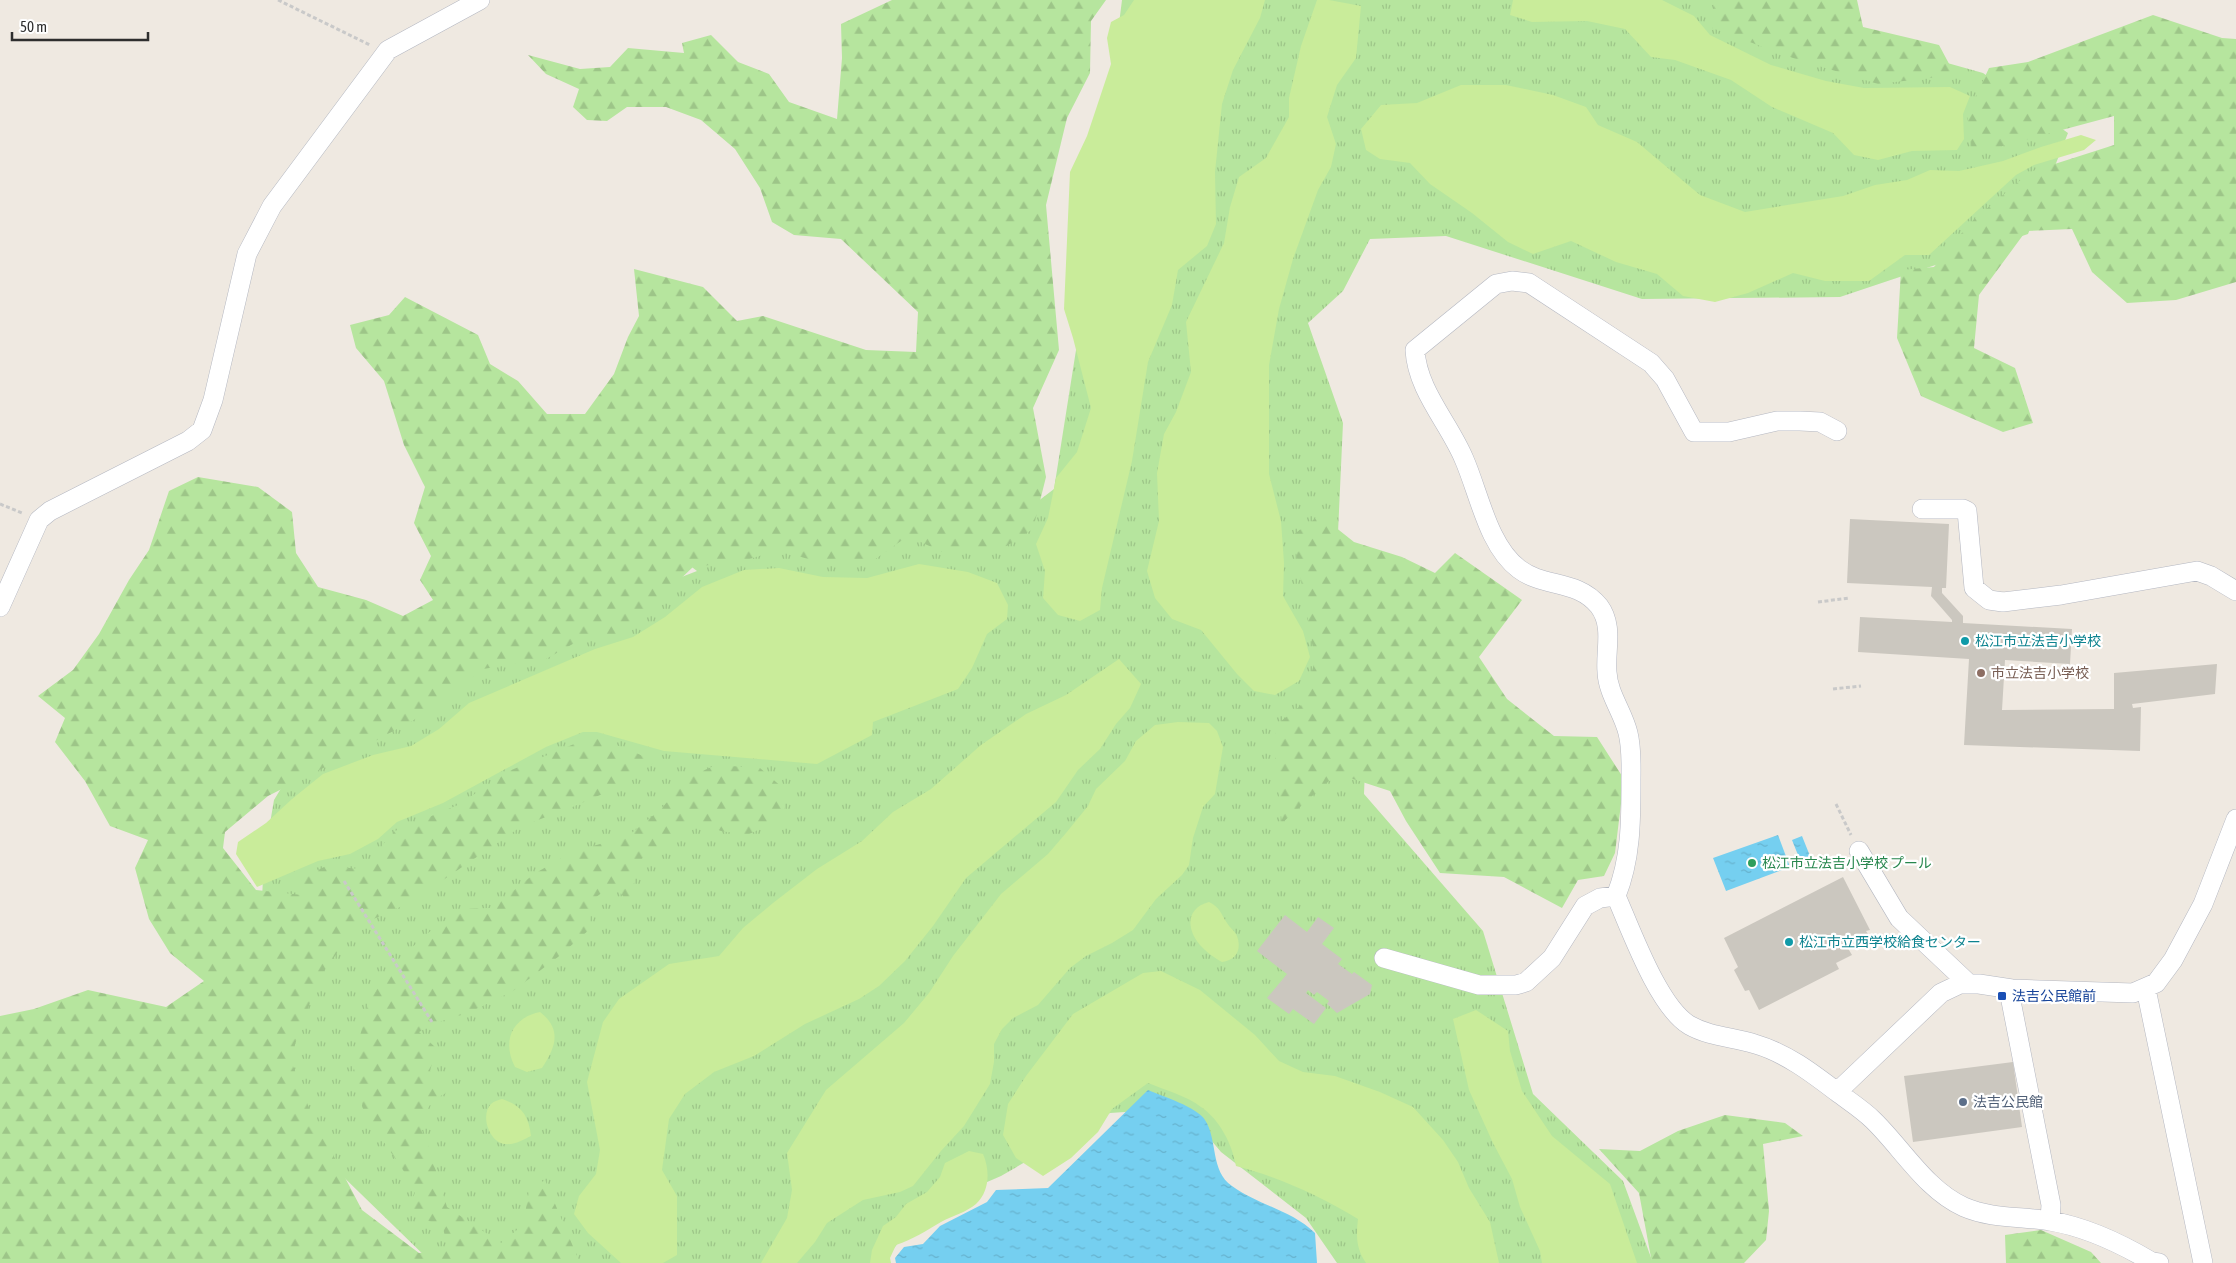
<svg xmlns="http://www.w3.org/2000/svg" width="2236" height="1263" viewBox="0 0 2236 1263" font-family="'Asap Condensed','Noto Sans JP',sans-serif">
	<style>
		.grass { fill: url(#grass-tufts) }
		.forest { fill: url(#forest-firs) }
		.pitch { fill: #c9ec9a }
		.water { fill: url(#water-ripples) }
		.building { fill: #cbc7bf }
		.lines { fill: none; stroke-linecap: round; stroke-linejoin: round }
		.minor-casing { stroke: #b4b7c1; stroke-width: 20 }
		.path { stroke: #c9c9c9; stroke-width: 3; stroke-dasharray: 4 2.5; stroke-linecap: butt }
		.minor { stroke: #fff; stroke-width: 19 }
		.culture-dot { fill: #0f9aa8; stroke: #fff; stroke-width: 2 }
		.education-dot { fill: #8d6e63; stroke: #fff; stroke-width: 2 }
		.leisure-dot { fill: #2e9e5b; stroke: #fff; stroke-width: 2 }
		.transit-dot { fill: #1a4fb4; stroke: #fff; stroke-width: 2 }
		.service-dot { fill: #5c6f8a; stroke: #fff; stroke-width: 2 }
		.labels { text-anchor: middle; stroke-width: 4.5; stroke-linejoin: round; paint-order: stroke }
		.culture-label { font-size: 14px; fill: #0d838f; stroke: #fff; text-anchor: start }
		.education-label { font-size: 14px; fill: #785e54; stroke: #fff; text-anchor: start }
		.leisure-label { font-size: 14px; fill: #27864d; stroke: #fff; text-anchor: start }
		.transit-label { font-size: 14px; fill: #164399; stroke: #fff; text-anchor: start }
		.service-label { font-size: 14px; fill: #4e5e75; stroke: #fff; text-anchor: start }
	</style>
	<defs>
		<pattern id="grass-tufts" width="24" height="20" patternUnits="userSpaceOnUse" patternTransform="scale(1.25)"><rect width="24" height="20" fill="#b6e59e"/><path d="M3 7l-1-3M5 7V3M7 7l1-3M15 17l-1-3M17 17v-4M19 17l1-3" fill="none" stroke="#9dc588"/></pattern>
		<pattern id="forest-firs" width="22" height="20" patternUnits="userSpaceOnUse" patternTransform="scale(1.25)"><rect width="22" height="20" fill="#b6e59e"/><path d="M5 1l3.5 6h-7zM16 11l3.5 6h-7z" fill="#9dc588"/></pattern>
		<pattern id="water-ripples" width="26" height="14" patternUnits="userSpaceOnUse" patternTransform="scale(1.25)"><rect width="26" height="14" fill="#75cff0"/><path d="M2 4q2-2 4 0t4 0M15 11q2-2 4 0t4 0" fill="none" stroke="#66b2ce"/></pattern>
	</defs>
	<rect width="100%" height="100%" fill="#efe9e1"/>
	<path class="grass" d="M1122 0H1738L1737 4 1983 73 2068 133 2028 234 1840 297 1642 299 1446 236 1370 239 1343 291 1308 323 1343 423 1338 533 1369 673 1364 794 1483 931 1533 1094 1623 1181 1653 1263H1337L1306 1218 1221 1152 1184 1108 1110 1113 1001 1176 964 1192 912 1226 882 1263H432L253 1089 263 878 268 835 274 800 309 742 462 662 697 571 647 533 999 531 1054 489 1086 287Z"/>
	<path class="forest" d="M892 0H1106L1091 21 1090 73 1067 118 1046 205 1059 350 1033 408 1046 477 1033 529 1002 549 942 552 908 536 874 560 828 565 778 550 743 561 693 567 653 605 614 636H587L546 659 483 669 421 716 351 754 268 796 225 832 223 848 256 890 302 895V878L326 866 361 869 395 831 458 805 509 771 591 737 628 749 655 762 621 786 570 808 522 826 411 902 356 927 319 978 290 1058 311 1113 362 1210 419 1253 448 1249 443 1228 409 1211 416 1189 364 1113 353 1064 368 1004 390 967 434 928 463 909 492 908 534 874 572 852 628 836 661 809 689 777 716 765 760 768 784 789V818L747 835 721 831 691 819 638 862 630 903 612 885 591 901 590 929 558 957 513 991 468 1013 435 1023 419 1032 436 1048 430 1071 446 1093 433 1100 419 1123 429 1148 447 1207 501 1243 523 1225 529 1191 545 1180 580 1263H0V1016L34 1009 88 990 166 1007 204 981 170 953 149 919 135 868 148 840 110 826 85 781 55 742 65 718 38 696 73 670 99 634 129 580 149 550 169 491 198 477 258 487 292 512 296 553 318 587 366 600 403 616 433 600 420 580 431 556 414 523 425 487 404 445 384 381 356 348 350 325 389 315 405 297 478 335 490 364 518 381 547 414H585L614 374 628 337 639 316 634 269 703 287 737 321 763 316 866 350 916 352 918 312 841 239 794 235 772 222 760 188 735 149 701 120 666 107H627L607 121 587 120 573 107 579 89 546 74 528 55 580 69 610 67 628 48 684 53 682 43 711 35 738 62 769 74 789 102 837 119 842 58 841 24Z
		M1715 0H1857L1863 27 1939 45 1955 75 1878 84 1793 58 1712 28Z
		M2153 15 2222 38 2236 39V282L2176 300 2127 303 2092 272 2072 229 2026 231 1979 295 1974 348 2015 368 2033 423 2003 432 1921 396 1897 338 1901 270 1934 267 1970 223 2030 172 2114 145V116L1973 154 1967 115 1989 68 2028 62Z
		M1320 515 1354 542 1402 557 1435 573 1455 553 1522 600 1479 657 1507 699 1554 736 1597 737 1624 779 1615 853 1604 876 1578 880 1562 908 1504 877 1440 873 1406 821 1390 791 1350 778 1329 781 1282 823 1275 761 1276 725 1303 704 1315 660 1293 535Z
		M1725 1115 1785 1123 1803 1136 1763 1144 1769 1211 1766 1240 1744 1263H1652L1639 1193 1599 1149 1640 1151 1678 1131Z
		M2041 1230 2091 1252 2101 1263H2006L2005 1235Z"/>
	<path class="pitch" d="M1134 0H1265L1260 18 1233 70 1222 104 1215 172 1216 224 1207 246 1178 270 1172 305 1148 362 1132 461 1102 588 1100 610 1080 621 1058 615 1043 598 1045 571 1036 544 1048 518 1056 478 1077 452 1091 408 1073 338 1064 309 1070 172 1087 136 1111 64 1107 38 1111 22 1124 15Z
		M1317 0H1329L1361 6 1356 58 1337 85 1327 117 1336 144 1331 167 1318 190 1293 259 1279 309 1269 365V474L1281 521 1284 563 1283 596 1303 631 1310 657 1299 681 1275 695 1254 691 1237 674 1201 630 1172 619 1155 598 1147 571 1159 521 1157 473 1164 434 1176 412 1191 372 1186 322 1224 243 1230 207 1239 177 1266 158 1289 117V98L1301 46Z
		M1513 0H1662L1694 16 1710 35 1771 65 1826 81 1864 88 1950 87 1970 96 1963 114 1964 139 1957 150 1912 151 1878 160 1854 155 1833 133 1772 107 1731 80 1675 60 1651 57 1625 29 1587 21 1532 22 1510 15Z
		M1461 85H1506L1553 95 1586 107 1598 125 1637 142 1700 195 1745 212 1843 196 1875 185 1907 180 1930 170 1959 171 2003 161 2041 147 2081 135 2096 140 2084 150 2034 165 2016 175 1929 255H1905L1869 281H1825L1793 273 1748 293 1715 302 1683 296 1657 274 1616 262 1571 241 1533 254 1508 242 1472 213 1430 184 1410 163 1380 159 1366 150 1361 129 1381 105 1417 103Z
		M919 564 968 572 997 583 1008 605 1007 619 987 634 972 668 958 689 873 722 872 735 817 764 664 751 597 732H583L546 747 443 803 397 822 378 839 350 854 318 861 257 887 236 854 238 842 266 823 292 799 323 774 373 755 411 746 439 729 469 703 595 649 633 637 665 617 702 587 744 570 779 568 823 577 867 578Z
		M1119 659 1141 684 1130 708 1116 724 1100 749 1078 770 1056 802 966 878 933 926 905 961 879 986 859 999 805 1024 754 1056 714 1072 685 1094 669 1119 662 1170 677 1196V1255L663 1263H621L588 1233 574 1214 579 1196 596 1174 600 1150 587 1082 603 1022 619 999 669 964 719 956 743 928 773 903 817 869 862 841 893 812 931 789 981 745 1026 714 1066 695Z
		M1178 722 1209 723 1217 731 1223 747 1215 794 1203 807 1193 838 1189 865 1182 875 1156 899 1133 930 1112 943 1086 956 1070 968 1038 1005 1013 1018 1002 1029 994 1044V1062L990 1084 964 1126 941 1151 913 1186 900 1192 863 1200 827 1223 815 1242 797 1263H761L787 1218 792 1190 787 1153 826 1090 904 1023 929 993 953 956 1001 894 1048 854 1066 833 1088 806 1096 789 1125 761 1136 741 1155 725Z
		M1209 902C1220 907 1221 914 1227 923 1230 928 1235 931 1237 936 1242 950 1236 960 1222 962 1215 958 1206 952 1200 945 1186 929 1186 908 1209 902Z
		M1161 971 1200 990 1255 1035 1279 1061 1303 1072 1335 1076 1380 1092 1413 1107 1443 1140 1458 1162 1469 1188 1490 1222 1499 1263H1366C1356 1249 1356 1235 1358 1219 1320 1196 1279 1177 1236 1166 1232 1144 1220 1120 1201 1107 1187 1096 1165 1090 1148 1083L1112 1109 1098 1132 1071 1158 1043 1176 1016 1158 1003 1135 1008 1104 1026 1076 1073 1014 1143 973Z
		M1476 1010 1508 1031 1510 1051 1522 1091 1552 1136 1610 1184 1637 1263H1542L1540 1251 1520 1207 1512 1179 1493 1143 1469 1090 1453 1019Z
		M540 1012C563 1030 555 1048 542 1068L527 1072 515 1067C502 1042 511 1018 540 1012Z
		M502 1099C521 1105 529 1116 531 1136 523 1140 515 1145 505 1144 489 1142 480 1115 491 1104 494 1101 499 1100 502 1099Z
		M969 1151 983 1154C990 1170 990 1191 976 1204 967 1212 952 1216 941 1222 926 1231 913 1239 896 1245L890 1258 891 1263H870L872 1250 883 1226 896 1217 906 1204 927 1192 940 1177 945 1163Z"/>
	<path class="water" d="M1778 835 1790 867 1726 891 1713 858Z
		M1802 836 1810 856 1800 860 1792 840Z
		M1148 1090C1162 1096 1197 1107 1205 1120 1218 1140 1210 1171 1232 1186 1258 1205 1291 1210 1315 1233L1317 1263H896L895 1258 904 1247 923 1244 940 1226 987 1202 996 1190 1048 1188Z"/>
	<path class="building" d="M1850 519 1949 524 1946 588H1942V593L1963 616V623L2072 629 2070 664 2005 660 2002 710 2114 709V673L2217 664 2215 694 2132 704 2133 708 2141 707 2140 751 1964 745 1969 659 1858 652 1860 617 1952 622V620L1931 596 1932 587 1847 583Z
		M1843 877 1870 930 1866 931 1868 934 1846 945 1852 955 1836 963 1839 969 1759 1010 1749 990 1745 991 1734 970 1738 967 1724 938Z
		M1285 915 1307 932 1318 917 1334 928 1322 944 1342 959 1338 964 1352 974 1354 972 1372 985 1370 994 1337 1013 1327 1004 1329 1001 1317 992 1314 995 1308 990 1306 993 1326 1008 1314 1024 1293 1009 1289 1014 1267 998 1287 974 1257 951Z
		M2013 1062 2022 1127 1913 1142 1904 1076Z"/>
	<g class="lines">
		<g class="minor-casing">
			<path id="minor" d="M1837 431 1820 422 1800 421H1777L1729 432H1694L1665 379 1651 363 1529 283 1512 281 1496 284 1415 350C1417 390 1449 423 1464 459 1479 493 1488 546 1519 569 1544 588 1577 579 1599 606 1614 626 1605 650 1607 672 1608 694 1623 712 1628 733 1632 749 1631 765 1631 781 1631 821 1631 859 1616 896 1631 930 1658 1006 1689 1025 1710 1037 1733 1037 1755 1044 1786 1053 1812 1073 1837 1092
				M1922 509H1963L1967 511 1974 588 1989 600 2003 602 2061 595 2197 571 2211 576 2236 591
				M0 607 39 520 50 511 188 441 202 430 213 400 247 254 272 206 388 50 480 0
				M1859 851 1899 918 1969 984
				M1384 958 1479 985H1516L1526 982 1552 958 1585 906 1600 898 1616 896
				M2012 989 2011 1001 2051 1205 2050 1220
				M2146 989 2203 1263
				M2159 1263 2152 1262C2120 1243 2087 1227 2050 1221 2021 1216 1992 1219 1964 1207 1926 1190 1902 1148 1873 1120 1863 1110 1849 1101 1837 1092L1941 993 1960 984H1979L2012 989 2133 993 2156 983 2173 960 2203 904 2236 819"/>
		</g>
		<path class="path" d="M278 0 370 45
			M0 504 22 513
			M1818 602 1849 598
			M1833 689 1861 686
			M1836 804 1851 835
			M344 881 432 1022"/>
		<use href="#minor" class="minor"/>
	</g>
	<g class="culture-dot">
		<circle cx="1965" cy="641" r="5"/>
		<circle cx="1789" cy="942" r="5"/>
	</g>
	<circle class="education-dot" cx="1981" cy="673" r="5"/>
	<circle class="leisure-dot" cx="1752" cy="863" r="5"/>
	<rect class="transit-dot" x="1997" y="991" width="10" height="10" rx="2.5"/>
	<circle class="service-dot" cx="1963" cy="1102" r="5"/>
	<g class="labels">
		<g class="culture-label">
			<text x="1975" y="646">松江市立法吉小学校</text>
			<text x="1799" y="947">松江市立西学校給食センター</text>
		</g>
		<g class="education-label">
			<text x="1991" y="678">市立法吉小学校</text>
		</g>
		<g class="leisure-label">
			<text x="1762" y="868">松江市立法吉小学校 プール</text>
		</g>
		<g class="transit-label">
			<text x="2012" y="1001">法吉公民館前</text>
		</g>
		<g class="service-label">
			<text x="1973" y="1107">法吉公民館</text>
		</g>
	</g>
	<path d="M12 32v8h136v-8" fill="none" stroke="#2e2e2e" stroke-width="2.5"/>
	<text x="20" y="32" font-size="15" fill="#2e2e2e" stroke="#ffffff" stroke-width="4" paint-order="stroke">50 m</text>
</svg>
